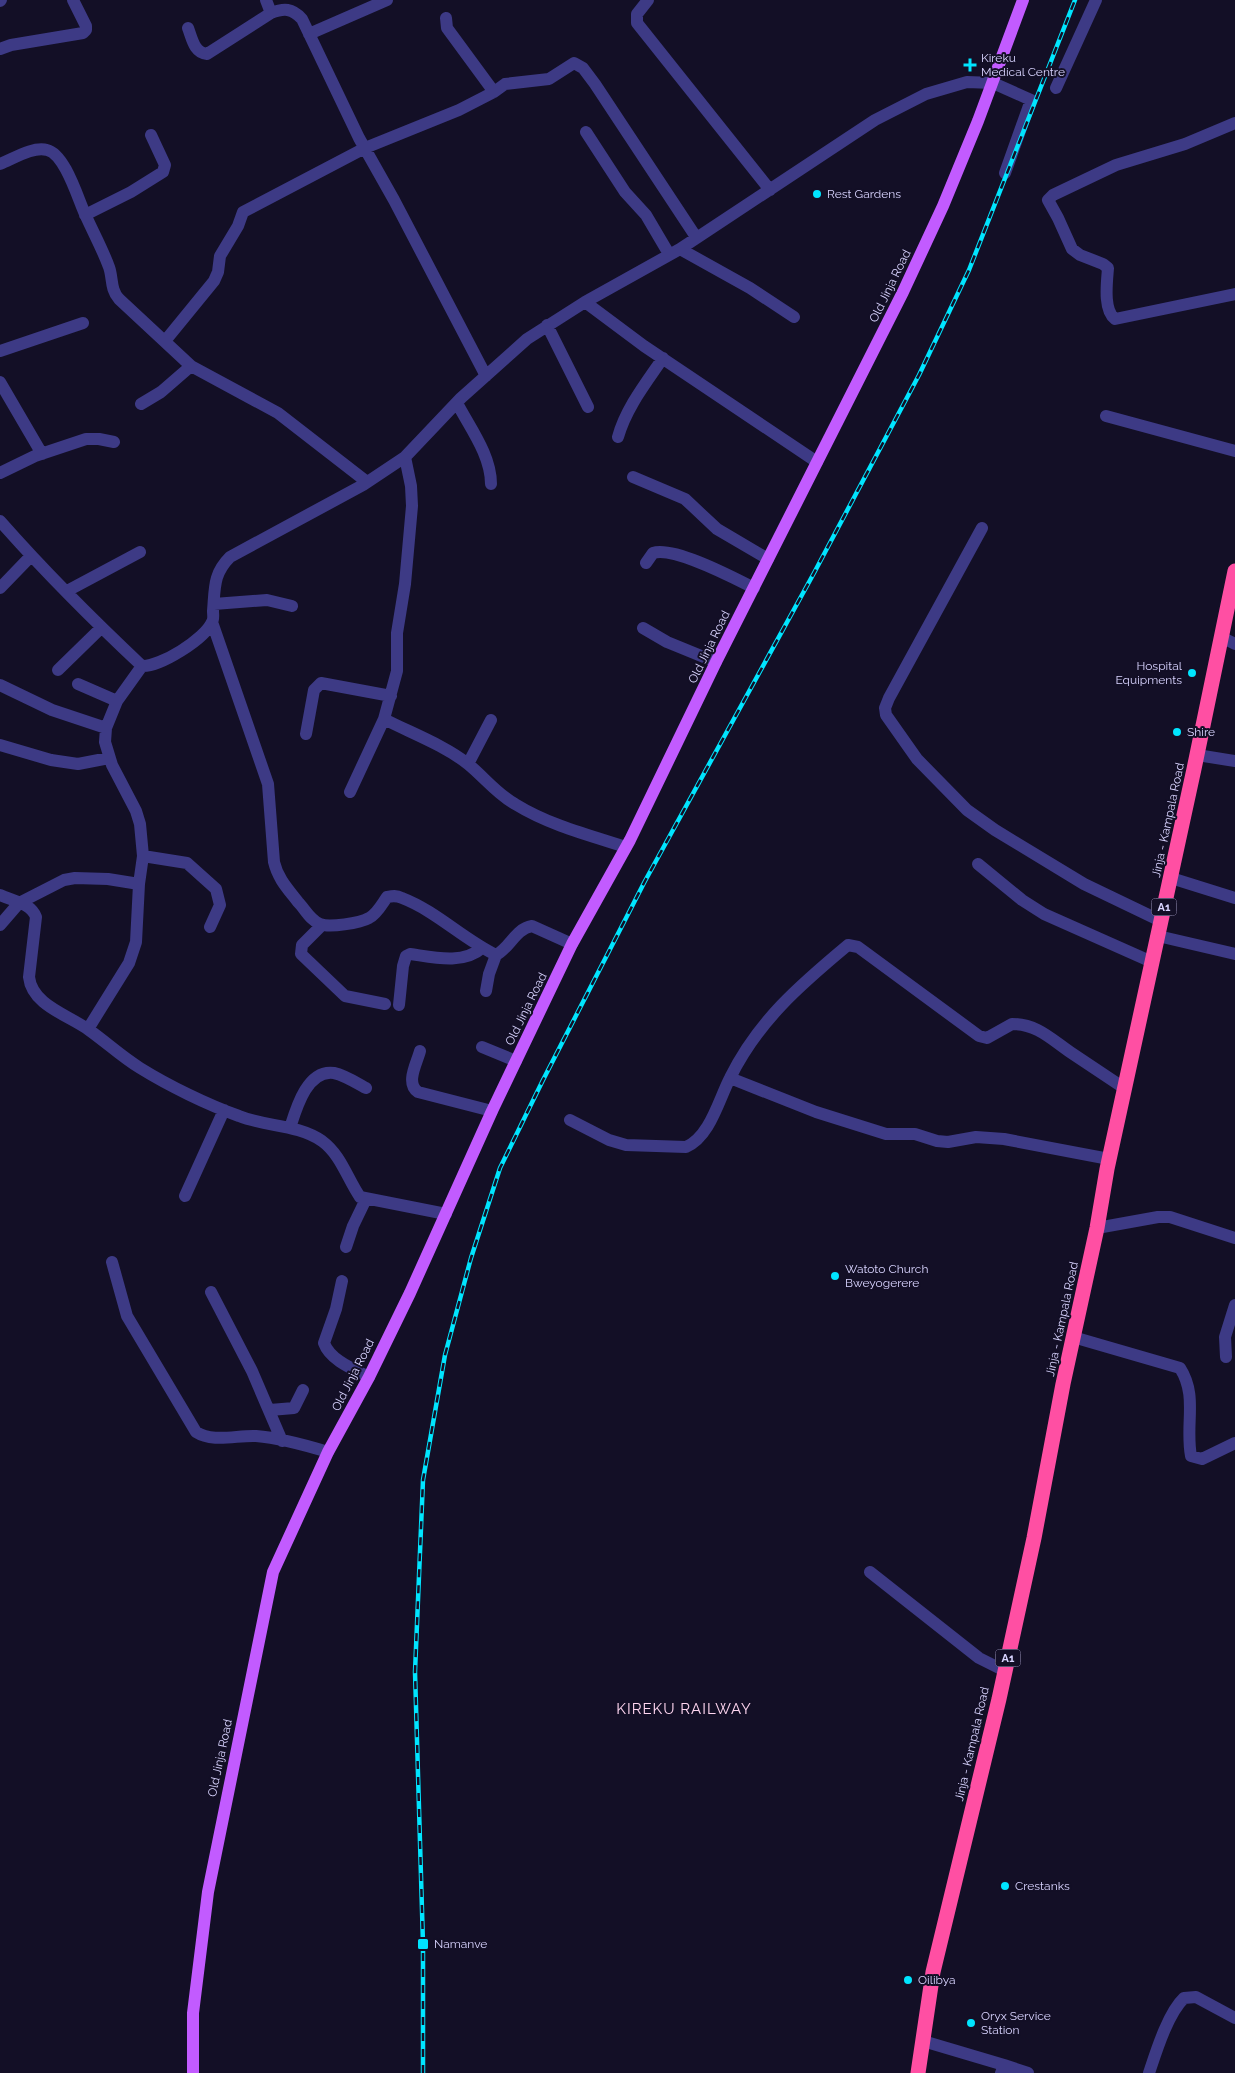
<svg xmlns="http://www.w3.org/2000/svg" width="1235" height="2073" viewBox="0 0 1235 2073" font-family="Raleway,sans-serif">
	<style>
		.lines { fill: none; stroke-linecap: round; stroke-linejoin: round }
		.minor { stroke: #3d3a85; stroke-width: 12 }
		.major { stroke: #c25bff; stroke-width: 12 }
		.highway { stroke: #ff4fa3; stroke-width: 15 }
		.rail-casing { stroke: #00e5ff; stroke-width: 4.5 }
		.rail { stroke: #130f26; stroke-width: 2.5; stroke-dasharray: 8; stroke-linecap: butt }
		.poi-dot { fill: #00e5ff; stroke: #130f26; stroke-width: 2 }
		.labels { text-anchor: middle; stroke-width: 4; stroke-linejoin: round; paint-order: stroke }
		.shield { fill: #130f26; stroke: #9e99be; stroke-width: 1 }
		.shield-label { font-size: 11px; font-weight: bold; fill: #d9d4ff }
		.poi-label { font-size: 12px; fill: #d9d4ff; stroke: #130f26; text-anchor: start }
		.street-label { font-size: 12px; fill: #d9d4ff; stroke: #130f26 }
		.quarter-label { font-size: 15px; letter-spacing: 1px; fill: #ffd6f0; stroke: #130f26 }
	</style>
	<rect width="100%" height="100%" fill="#130f26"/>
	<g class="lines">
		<path class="minor" d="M266 0 271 13C284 8 292 8 302 19L359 138 394 200 486 376
			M648 0 637 14V23L770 190
			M0 1 1 0
			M446 18 447 28 494 92
			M188 28C192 38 194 53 207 54L271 13
			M309 34 387 0
			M0 49 11 45 83 33 86 30V26L73 0
			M1056 88 1096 0
			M1235 123 1185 144 1116 165 1053 195 1048 200 1058 218 1072 249 1080 255 1103 264 1108 268C1107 282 1103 310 1115 319L1235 294
			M586 132 625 192 646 215 669 254
			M0 164C13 159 33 146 47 150 65 154 78 199 85 214 93 232 102 248 109 267 113 278 110 289 119 299L191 366 278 413 367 482
			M85 215 131 192 163 172 165 165 151 135
			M680 249 750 288 794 317
			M585 302 644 346 817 462
			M547 325 588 407
			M165 341 214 281 218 272 220 256 238 226 243 212 365 148 459 110 494 92 505 84 549 79 574 63 583 68 595 84 696 237
			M0 351 83 323
			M0 382 42 454
			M457 403C470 428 491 455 491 484
			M141 404 161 392 191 366
			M1106 416 1235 451
			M618 437C626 408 646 383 663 358
			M0 473 35 456 86 439H99L114 442
			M633 477 685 499 717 529 768 559
			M0 521C45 572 93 620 142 666 160 667 205 639 212 622 214 619 213 614 213 611 215 588 213 574 230 557L363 485 405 457 461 398 527 339 585 302 680 249 875 120 926 94 967 82 993 83 1031 100 1005 173
			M982 528 889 698 885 708 886 715 917 759 967 810 995 830 1084 884 1161 921
			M646 563 653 553C674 546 734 578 754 588
			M0 588 31 556
			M67 591 140 552
			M214 604 267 600 292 606
			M212 622 268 784 274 862C278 879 288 889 298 902 305 909 310 920 320 924 329 928 360 923 369 918 377 914 382 904 387 897 392 896 396 895 402 898 436 911 463 939 496 955 510 948 515 929 532 926L572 944
			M643 628 667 642 716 662
			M1221 637 1235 644
			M58 670 101 628
			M78 684 117 701
			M0 685 52 710 106 728
			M384 719C411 733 444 745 468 764 484 777 497 794 515 804 549 825 588 835 626 847
			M306 734 314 690 321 683 391 696
			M0 745 51 760 78 764 109 758
			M1197 755 1235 761
			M468 764 491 720
			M350 792 384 719 397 671V633L405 584 412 506 411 486 405 457
			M143 856 187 863 216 889 220 905 210 927
			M978 864 1022 900 1044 914 1152 962
			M1171 878 1235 898
			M0 895C13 901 31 903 36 917L29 977C32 1005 68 1015 89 1030 106 1042 122 1057 140 1068 169 1086 208 1105 239 1116 266 1127 297 1124 322 1141 341 1155 347 1178 360 1197L446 1214
			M0 925 19 903 64 880 75 878 108 879 139 884
			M322 925 302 945 301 954 345 996 385 1004
			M1158 936 1235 954
			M486 991 489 974 496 955
			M399 1005 403 966 406 956 410 954C432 957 463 965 482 948
			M88 1029 129 963 136 942 139 884 143 856 140 824 136 811 112 765 105 742 106 728 117 701 142 666
			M482 1047 516 1061
			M420 1051C417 1063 405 1083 418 1092L492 1111
			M730 1078 816 1112 886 1134H915L937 1141 948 1142 976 1137 1004 1139 1109 1159
			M570 1120 609 1140 626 1145 686 1147C710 1137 719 1099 730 1078 758 1021 800 985 848 945L858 947 979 1036 987 1038 1012 1024C1037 1024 1051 1039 1070 1052 1088 1064 1106 1076 1124 1088
			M290 1128C296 1109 307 1069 334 1073 344 1075 357 1083 366 1088
			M185 1196 224 1110
			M1097 1228 1158 1217H1170L1235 1238
			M346 1247 353 1226 366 1199
			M112 1262 127 1316 196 1432C213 1443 237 1435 256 1436 280 1438 305 1445 328 1452
			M342 1281 336 1309 324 1343C330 1360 353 1369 369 1377
			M211 1292 252 1371 282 1441
			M1073 1337 1180 1368C1198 1396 1185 1424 1191 1456L1202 1459 1235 1443
			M1226 1357 1225 1337 1235 1305
			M270 1410 294 1408 303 1390
			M870 1572 979 1658 1005 1671
			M923 2041 1004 2065
			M1001 2073 1004 2065 1028 2073
			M1149 2073C1156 2052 1168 2013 1184 1998L1196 1997 1235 2018"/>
		<path class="major" d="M193 2073V2013L208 1892 273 1572 328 1452 369 1377 410 1293 492 1111 572 944 630 840 716 662 903 292 943 206 978 121 1023 0"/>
		<path class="highway" d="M918 2073 933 1972 999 1699 1034 1538 1063 1384 1097 1228 1107 1169 1194 769 1235 571"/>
		<g class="rail-casing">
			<path id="rail" d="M423 2073V1944L415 1672 423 1480 445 1355 471 1258 500 1168 543 1080 645 881 814 573 919 375 969 270 1075 0"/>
		</g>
		<use href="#rail" class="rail"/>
	</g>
	<g class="poi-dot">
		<path d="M967.5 57.5h5v5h5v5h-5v5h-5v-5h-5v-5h5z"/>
		<circle cx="817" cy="194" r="5"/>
		<circle cx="1192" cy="673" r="5"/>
		<circle cx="1177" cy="732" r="5"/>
		<circle cx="835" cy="1276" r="5"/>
		<circle cx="1005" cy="1886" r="5"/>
		<rect x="417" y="1938" width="12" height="12" rx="2.5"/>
		<circle cx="908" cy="1980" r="5"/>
		<circle cx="971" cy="2023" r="5"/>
	</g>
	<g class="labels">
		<g class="shield">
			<rect x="1151.5" y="898.5" width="25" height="17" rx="4"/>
			<rect x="995.5" y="1649.5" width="25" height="17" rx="4"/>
		</g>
		<g class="shield-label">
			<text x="1164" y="911">A1</text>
			<text x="1008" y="1662">A1</text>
		</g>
		<g class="poi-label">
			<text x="981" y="62">Kireku<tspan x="981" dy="14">Medical Centre</tspan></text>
			<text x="827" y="198">Rest Gardens</text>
			<text x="1182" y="670" text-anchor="end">Hospital<tspan x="1182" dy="14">Equipments</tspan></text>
			<text x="1187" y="736">Shire</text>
			<text x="845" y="1273">Watoto Church<tspan x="845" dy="14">Bweyogerere</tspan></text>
			<text x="1015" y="1890">Crestanks</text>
			<text x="434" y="1948">Namanve</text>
			<text x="918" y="1984">Oilibya</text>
			<text x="981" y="2020">Oryx Service<tspan x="981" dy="14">Station</tspan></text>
		</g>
		<g class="street-label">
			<text transform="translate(890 286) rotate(-64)" y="4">Old Jinja Road</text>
			<text transform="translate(709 647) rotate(-64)" y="4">Old Jinja Road</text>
			<text transform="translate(1168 820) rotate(-78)" y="4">Jinja - Kampala Road</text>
			<text transform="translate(526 1009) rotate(-64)" y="4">Old Jinja Road</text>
			<text transform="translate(1062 1319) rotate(-78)" y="4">Jinja - Kampala Road</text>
			<text transform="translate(353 1375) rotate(-63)" y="4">Old Jinja Road</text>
			<text transform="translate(972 1744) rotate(-77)" y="4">Jinja - Kampala Road</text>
			<text transform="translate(220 1758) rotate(-78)" y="4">Old Jinja Road</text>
		</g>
		<g class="quarter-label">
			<text x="684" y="1714">KIREKU RAILWAY</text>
		</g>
	</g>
</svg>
